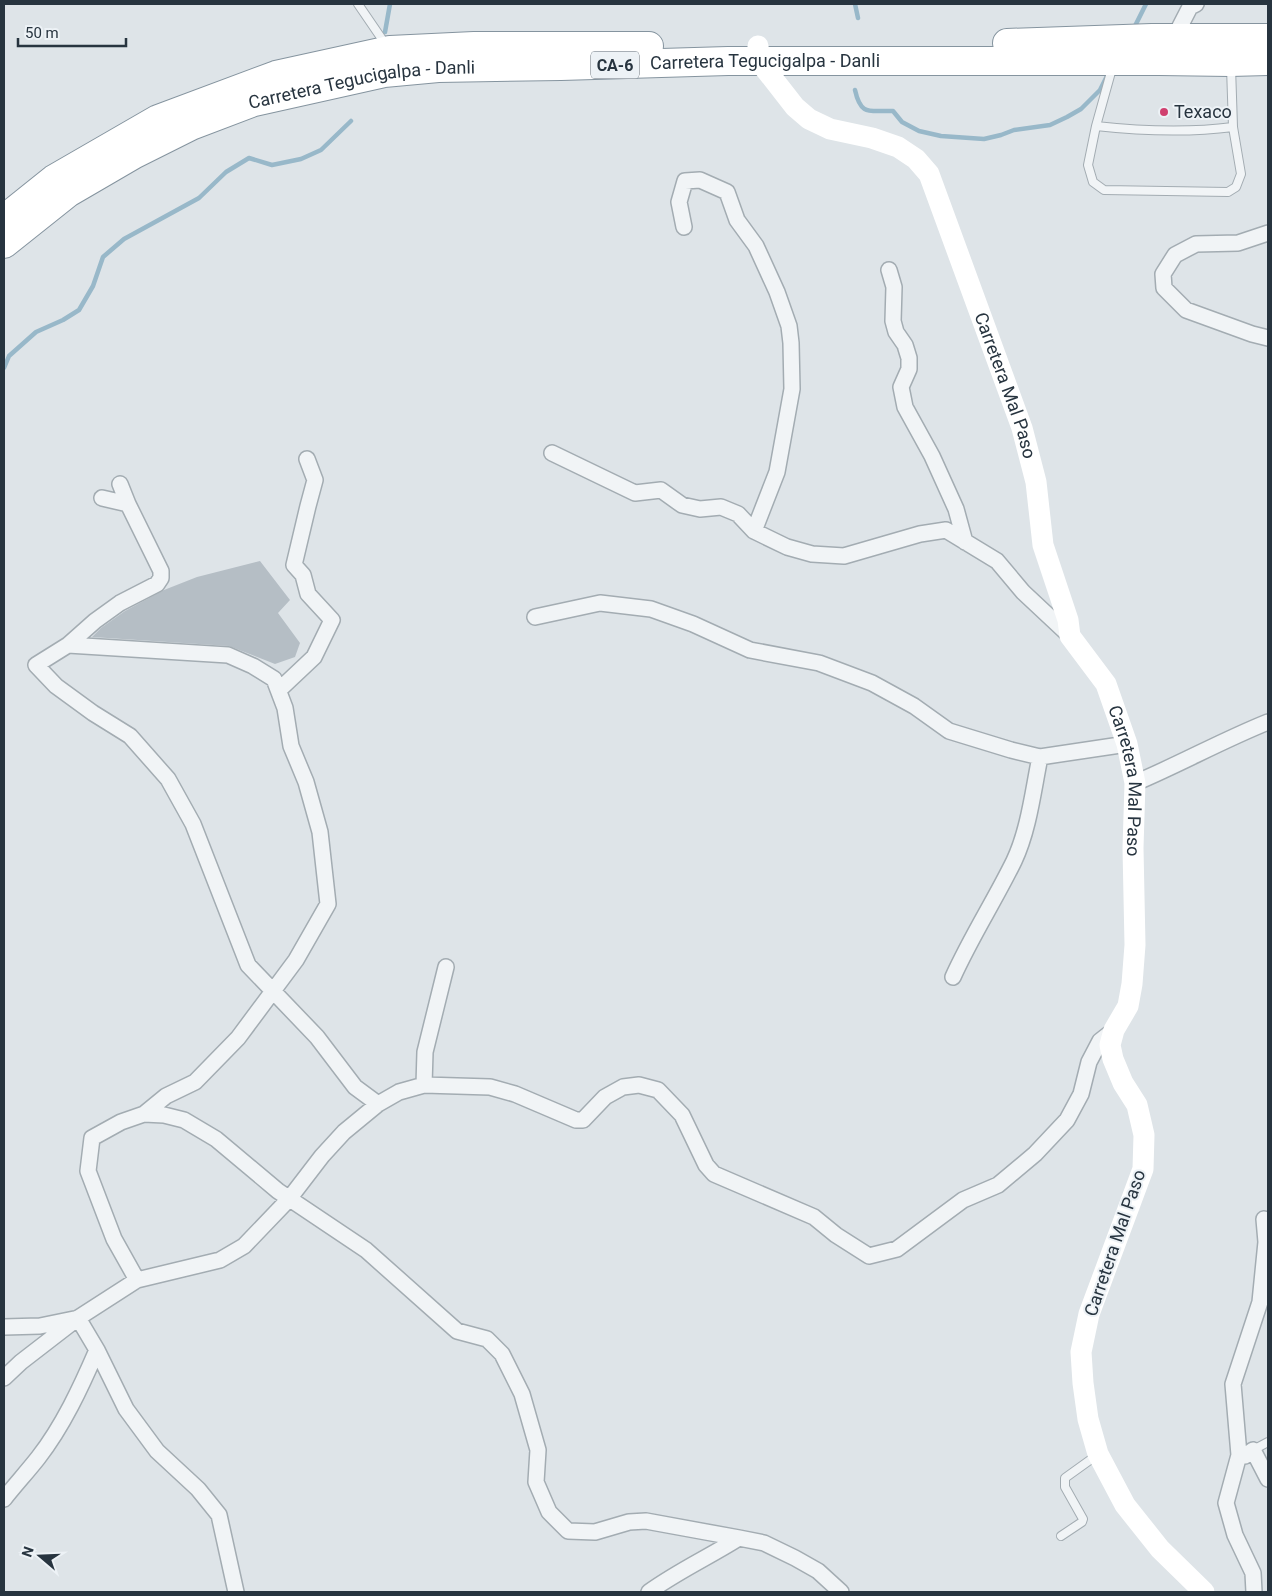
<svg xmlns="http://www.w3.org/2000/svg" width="1272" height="1596" viewBox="0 0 1272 1596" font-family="Roboto,sans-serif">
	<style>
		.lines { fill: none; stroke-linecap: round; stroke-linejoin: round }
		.stream { stroke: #98b8c9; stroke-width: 4.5 }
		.building { fill: #b5bec5 }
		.lane-casing { stroke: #a3acb2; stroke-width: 10 }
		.street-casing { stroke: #a3acb2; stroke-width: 18 }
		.highway-casing { stroke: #85949f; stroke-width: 30 }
		.lane { stroke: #f1f4f6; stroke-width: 8 }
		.street { stroke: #f1f4f6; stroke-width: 15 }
		.secondary { stroke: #fff; stroke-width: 21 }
		.highway { stroke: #fff; stroke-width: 28 }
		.poi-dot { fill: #d0406f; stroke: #edf2f6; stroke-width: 2 }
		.labels { text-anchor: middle; stroke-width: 4; stroke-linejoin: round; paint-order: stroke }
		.shield { fill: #edf2f6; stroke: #626d76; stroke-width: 1 }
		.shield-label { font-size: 16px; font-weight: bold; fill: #27343f }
		.street-label { font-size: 18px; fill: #27343f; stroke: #edf2f6 }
		.poi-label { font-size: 18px; fill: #27343f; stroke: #edf2f6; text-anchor: start }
	</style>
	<rect width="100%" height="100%" fill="#dee4e8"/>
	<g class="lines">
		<path class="stream" d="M855 4 858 18
			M1133 30 1146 4
			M385 32 390 4
			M855 90C861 117 870 110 893 111L902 122 919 131 941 136 984 139 1001 135 1014 130 1050 125 1067 117 1081 109 1100 90 1108 74
			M4 368 9 356 36 332 63 320 79 310 93 286 103 257 124 239 199 198 226 172 249 158 272 165 301 159 321 150 351 121"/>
	</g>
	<path class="building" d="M260 561 290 600 278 613 300 643 295 657 275 664 229 646 92 637 101 628 125 611 164 590 197 577Z"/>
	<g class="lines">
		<g class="lane-casing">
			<path id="lane" d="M358 4 386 45
				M1113 65 1096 126C1141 131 1187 133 1233 127L1231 67
				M1096 126 1088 165 1093 182 1104 190 1228 192 1236 187 1241 174 1233 127
				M1253 1450 1268 1442
				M1061 1536 1082 1522 1083 1519 1065 1487V1478L1097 1455"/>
		</g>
		<g class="street-casing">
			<path id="street" d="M1172 42 1190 7 1196 4
				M684 227 679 202 685 181 700 180 727 192 737 220 756 246 777 292 789 326 791 343 792 389 777 472 754 531
				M1268 233 1238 243 1196 244 1175 255 1163 274 1164 288 1186 310 1252 334 1268 338
				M889 270 894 287 893 321 896 332 905 345 909 358V369L901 387 905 407 932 456 956 509 965 542
				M552 453 635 493 661 490 682 505 700 509 721 507 738 514 754 531 787 547 812 554 844 556 920 534 946 530 997 561 1023 592 1070 636
				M102 498 128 504
				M535 617 600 603 651 609 693 624 750 650 819 663 872 683 914 706 949 731 1011 750 1040 757 1127 744
				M68 645 95 621 120 603 157 584 161 578V571L128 504 120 484
				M279 690 314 657 332 620 308 594 303 575 294 565 308 506 315 480 307 459
				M1135 783C1180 764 1223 740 1268 722
				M953 977C971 937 995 900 1014 861 1029 829 1033 791 1040 757
				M424 1085 425 1052 446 967
				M144 1114 164 1115 184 1120 216 1139 278 1191 366 1250 457 1331 487 1339 502 1354 522 1394 538 1450 536 1482 549 1512 568 1531 595 1532 629 1522 646 1521 739 1538 764 1543 795 1558 818 1571 841 1592
				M137 1280 114 1239 88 1171 92 1138 121 1122 144 1114 166 1096 195 1082 238 1038 296 960 328 904 320 832 306 782 291 746 285 708 274 679 253 666 228 655 68 645 36 665 56 686 93 713 130 736 168 779 193 824 248 965 317 1037 355 1087 378 1104
				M78 1318 97 1350 126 1409 157 1451 198 1489 219 1515 236 1592
				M4 1327 40 1326 74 1319
				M4 1378 21 1362 78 1318 137 1280 220 1260 244 1246 289 1199 322 1156 344 1132 378 1104 399 1092 424 1085 490 1087 515 1094 576 1120H583L605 1097 623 1087 639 1085 658 1090 682 1115 706 1165 714 1174 814 1217 836 1235 869 1256 897 1249 963 1200 998 1185 1035 1154 1067 1120 1081 1094 1089 1062 1100 1041 1114 1030
				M1239 1455 1245 1456 1253 1450 1268 1479
				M4 1499C15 1485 27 1472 38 1458 63 1426 81 1387 97 1350
				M649 1592C678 1571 709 1557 739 1538
				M1254 1592 1253 1573 1235 1535 1226 1503 1239 1455 1233 1384 1260 1302 1266 1242 1264 1219"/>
		</g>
		<g class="highway-casing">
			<g id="highway">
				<path d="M1007 43 1152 38H1268"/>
				<path d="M4 219 54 179 158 119 276 75 390 50 474 46H649"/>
				<path id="s2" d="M4 244 68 193 135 154 191 126 254 102 384 73 438 68 561 66 728 61H1159L1230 62 1268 61"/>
			</g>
		</g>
		<use href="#lane" class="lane"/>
		<use href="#street" class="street"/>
		<path class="secondary" id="s1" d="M758 46 759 61 795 107 809 119 830 129 872 138 898 147 916 159 929 174 1022 428 1036 482 1043 545 1068 620 1070 636 1106 684 1127 744 1135 783 1133 848 1135 945 1132 984 1128 1006 1114 1030 1110 1045 1113 1059 1123 1083 1137 1105 1144 1135 1143 1169 1089 1314 1081 1352 1083 1383 1088 1419 1098 1454 1125 1505 1160 1549 1204 1592"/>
		<use href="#highway" class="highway"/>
	</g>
	<circle class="poi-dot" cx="1164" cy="112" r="5"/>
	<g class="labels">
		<rect class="shield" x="591" y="51.5" width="48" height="27" rx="4"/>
		<g class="shield-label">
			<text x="615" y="71">CA-6</text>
		</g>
		<g class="street-label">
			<text dy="6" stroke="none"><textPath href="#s2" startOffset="804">Carretera Tegucigalpa - Danli</textPath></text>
			<text dy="6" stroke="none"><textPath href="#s2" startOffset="399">Carretera Tegucigalpa - Danli</textPath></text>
			<text dy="6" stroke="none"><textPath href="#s1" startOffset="452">Carretera Mal Paso</textPath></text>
			<text dy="6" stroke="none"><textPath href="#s1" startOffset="872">Carretera Mal Paso</textPath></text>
			<text transform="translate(1115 1243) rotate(-71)" y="6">Carretera Mal Paso</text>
		</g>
		<g class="poi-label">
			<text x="1174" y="118">Texaco</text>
		</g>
	</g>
	<rect width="1272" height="1596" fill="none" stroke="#27343f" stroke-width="10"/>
	<g transform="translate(40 1556) rotate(289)" stroke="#edf2f6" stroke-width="4" paint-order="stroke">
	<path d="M0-4L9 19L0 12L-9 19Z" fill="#27343f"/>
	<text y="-8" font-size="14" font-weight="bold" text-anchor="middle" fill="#27343f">N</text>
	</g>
	<path d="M18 38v8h108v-8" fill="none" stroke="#27343f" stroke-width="2.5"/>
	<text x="25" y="38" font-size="15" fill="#27343f" stroke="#edf2f6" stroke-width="4" paint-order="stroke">50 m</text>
</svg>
